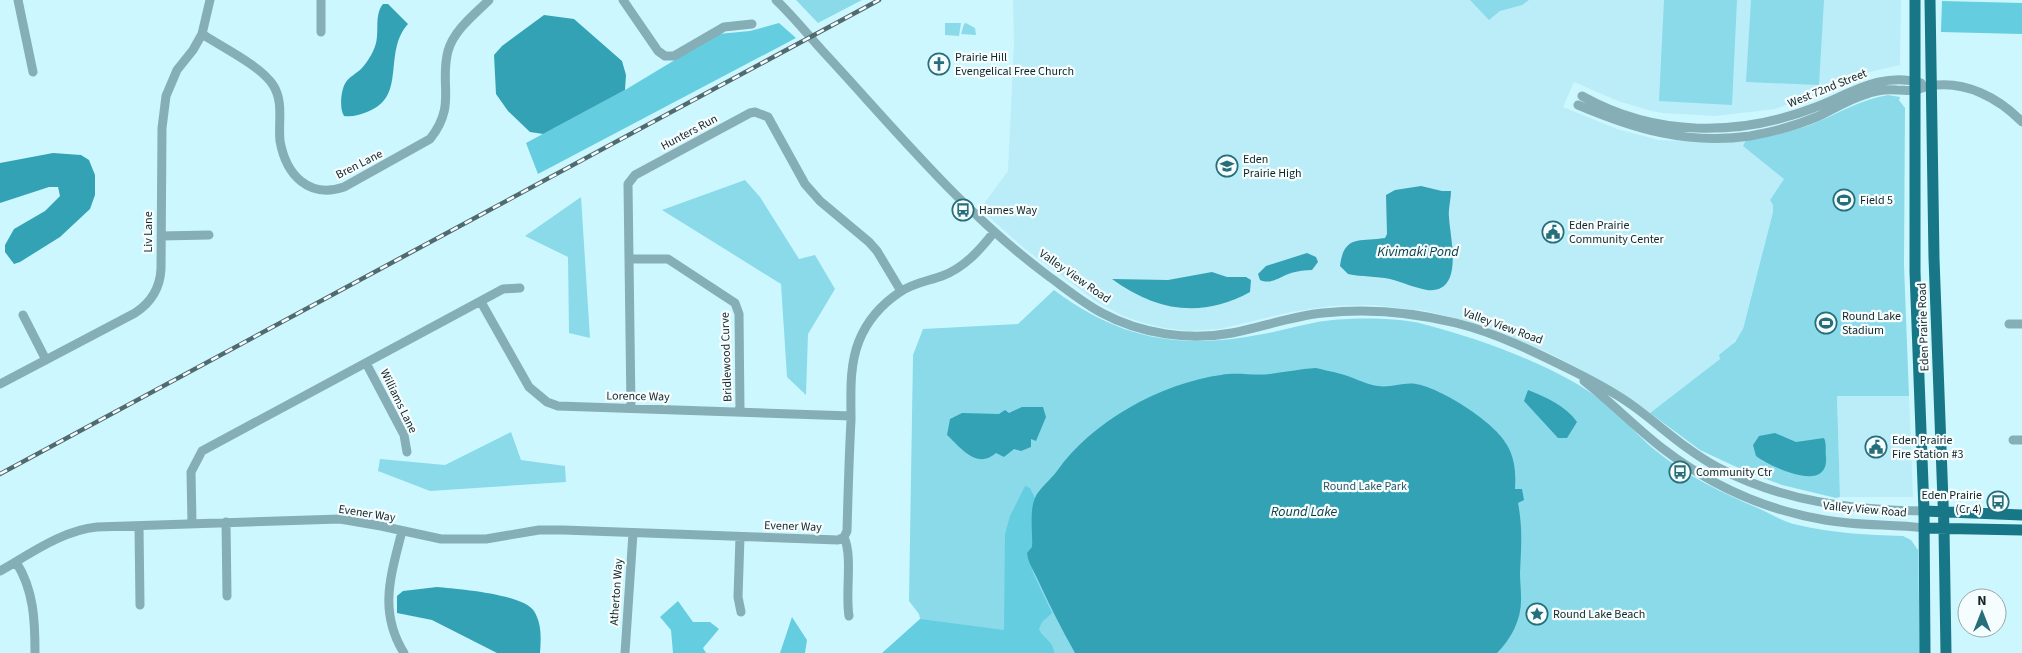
<svg xmlns="http://www.w3.org/2000/svg" width="2022" height="653" viewBox="0 0 2022 653" font-family="'Source Sans 3',sans-serif">
	<style>
		.built { fill: #baedf8 }
		.green { fill: #8adaea }
		.forest { fill: #65cde0 }
		.water { fill: #34a2b5 }
		.lines { fill: none; stroke-linecap: round; stroke-linejoin: round }
		.minor { stroke: #85aeb6; stroke-width: 9 }
		.major { stroke: #187786; stroke-width: 11 }
		.rail-casing { stroke: #516a6f; stroke-width: 4.5 }
		.rail { stroke: #f5fdfe; stroke-width: 2.5; stroke-dasharray: 8; stroke-linecap: butt }
		.labels { text-anchor: middle; stroke-width: 4.5; stroke-linejoin: round; paint-order: stroke }
		.poi-label { font-size: 12px; fill: #142427; stroke: #f5fdfe; text-anchor: start }
		.street-label { font-size: 12px; fill: #142427; stroke: #f5fdfe }
		.park-label { font-size: 12px; fill: #2c5962; stroke: #f5fdfe }
		.water-label { font-size: 14px; font-style: italic; fill: #0a3c44; stroke: #f5fdfe }
	</style>
	<rect width="100%" height="100%" fill="#cdf7ff"/>
	<path class="built" d="M1013 0H1901L1900 65 1869 72 1837 86 1775 109 1715 116 1663 113 1651 111 1618 101 1574 82 1563 107 1617 129 1659 140 1701 142 1746 140 1785 179 1770 200 1773 205V212L1742 332 1720 359 1650 413 1589 374 1547 352 1470 322 1426 311 1372 305 1331 306 1291 312 1220 329 1189 331 1164 328 1144 323 1123 316 1097 302 1025 249 980 209 1008 171 1014 44Z
		M1837 396H1909L1913 497H1840Z"/>
	<path class="green" d="M796 0H862L818 23Z
		M1470 0H1529L1522 5 1500 11 1489 20Z
		M1664 0H1737L1732 105 1659 101Z
		M1751 0H1824L1819 85 1746 82Z
		M945 23H961L959 36 945 35Z
		M966 23 975 28 976 35 961 34 964 24Z
		M1888 95 1900 97 1899 100 1905 108 1904 265 1909 396H1837L1840 497 1836 498 1782 485 1745 471 1700 450 1650 413 1720 359 1719 355 1735 342 1743 329 1773 212V205L1770 200 1784 179 1743 146 1746 140C1770 136 1793 132 1815 123 1839 113 1862 99 1888 95Z
		M745 180 760 197 799 259 815 255 835 289 808 334 806 395 787 377 781 284 662 210Z
		M581 197 590 338 569 333 568 257 525 236Z
		M1054 290C1121 340 1181 350 1263 334 1280 331 1296 326 1313 323 1342 317 1395 317 1423 324 1473 337 1524 355 1570 380 1585 388 1602 400 1615 412 1629 424 1641 439 1655 450 1686 476 1723 493 1760 509 1773 515 1783 522 1798 525 1832 533 1868 535 1903 536L1911 540 1918 550 1920 653H928L919 614 909 601 913 355 923 329 1018 324Z
		M511 432 521 460 565 466 566 482 430 491 378 471 380 459 445 465Z"/>
	<path class="forest" d="M1942 1 2022 3V34L1941 32Z
		M779 23 796 38 538 174 526 143 625 90 718 34 750 31Z
		M1025 486 1030 488 1035 498 1033 514 1032 548 1027 553C1029 568 1045 597 1052 613L1042 622 1039 629C1043 639 1054 641 1054 653H882L920 619 1004 630 1005 534 1010 516Z
		M678 601 693 622H710L719 629 703 648 706 653H673L671 630 660 617Z
		M792 617 807 640 805 653H780Z"/>
	<path class="water" d="M383 4H388L408 24C382 53 408 97 367 112 359 115 353 117 344 116 339 108 341 89 346 82 349 77 357 73 361 69 366 64 371 56 374 49 381 35 373 16 383 4Z
		M544 15 574 19 622 61 626 75 625 90 543 134 530 132 508 111 496 94 494 55 502 46Z
		M53 153 81 155 89 160 95 175V195L90 209 60 237 20 262 14 264 5 252V245L14 229 45 211 60 196 58 187H49L0 203V163Z
		M1421 186 1442 191H1451C1451 200 1448 209 1449 217 1450 238 1465 294 1427 290 1415 288 1402 282 1390 279 1376 276 1362 277 1348 274L1340 266C1344 234 1360 242 1385 238L1387 234 1386 195 1395 190Z
		M1307 253 1316 257 1318 262 1312 270C1305 270 1298 271 1291 273 1281 276 1272 285 1260 280L1258 274 1266 266Z
		M1212 272 1227 277H1246L1251 280 1250 292C1201 319 1156 311 1112 279L1168 280Z
		M1316 368C1328 371 1341 373 1353 378 1361 381 1369 385 1378 386 1391 388 1403 382 1416 384 1441 388 1496 423 1507 445 1515 458 1516 475 1515 489H1522L1524 500 1518 503C1523 529 1521 548 1520 573 1520 581 1521 589 1521 597 1522 618 1512 638 1497 653H1075C1061 628 1049 604 1037 578 1033 569 1028 563 1027 553L1032 547C1033 533 1029 512 1035 498 1038 490 1051 479 1057 471 1091 422 1161 383 1221 375 1237 372 1254 376 1270 374 1285 372 1300 369 1316 368Z
		M1528 390C1546 397 1566 406 1577 422L1567 438H1558L1524 401Z
		M1022 407H1043L1046 417 1036 441 1031 439V447L1021 451 1014 449 1004 457 996 453C977 470 961 448 947 435L950 419 962 413 999 414 1005 410 1009 413Z
		M1775 433 1796 442 1824 438C1827 445 1825 450 1826 457 1829 495 1771 467 1756 456L1753 445 1759 436Z
		M437 587C458 589 523 594 534 611 542 624 541 639 540 653H497L432 620 397 613V596L403 591Z"/>
	<g class="lines">
		<path class="minor" d="M18 0 33 72
			M321 0V32
			M623 0 658 51 665 56H674L724 27 752 24
			M776 0C795 18 812 40 830 59 899 134 965 214 1047 275 1065 288 1083 303 1102 313 1141 334 1189 341 1232 333 1263 327 1292 316 1323 313 1368 308 1412 312 1456 323 1496 333 1535 352 1573 371 1595 382 1616 393 1636 408 1663 428 1687 451 1717 467 1781 501 1851 510 1924 511
			M202 34C222 47 261 66 273 85 284 102 278 122 280 141 286 175 309 199 344 187L430 139C457 105 439 85 448 51 454 30 474 15 489 0
			M1582 96C1655 137 1739 137 1816 107 1850 94 1882 71 1921 83
			M1578 105C1635 129 1687 145 1750 136 1773 132 1798 125 1819 116 1834 109 1848 100 1864 95 1874 91 1886 89 1897 90 1903 90 1910 91 1916 90 1921 89 1925 86 1930 86 1965 80 1999 98 2022 122
			M161 236 209 235
			M629 259H668L735 303 739 314 740 411
			M481 302 529 387 547 402 558 406 851 416
			M23 315 46 360
			M2009 324H2022
			M366 363 404 435 407 452
			M1584 381C1611 402 1635 427 1662 448 1710 485 1765 510 1825 520 1858 526 1891 524 1924 528
			M0 384 135 313C152 302 160 288 161 269L162 128 166 96 177 70 193 50 202 34 210 0
			M631 408 628 184 635 175 750 113 755 112 768 117 805 184 820 201 869 242 877 251 901 291
			M2013 440H2022
			M226 522 227 596
			M192 524 191 472 202 451 503 289 520 288
			M139 526 140 605
			M402 531C391 575 378 611 404 653
			M740 537 738 597 741 612
			M16 562C34 590 35 621 35 653
			M0 571C30 554 63 530 97 527L340 519 381 526 441 539H486L539 530H563L838 540 844 537
			M849 616C845 592 853 557 844 537L847 531C848 494 849 457 851 420 851 394 849 366 859 341 867 321 882 304 900 292 913 283 928 281 942 276 964 268 980 250 994 232
			M625 653 633 533"/>
		<path class="major" d="M1915 0V272L1924 511 1925 653
			M1930 0 1934 258 1944 528 1946 653
			M1924 511 2022 515
			M1924 528 2022 530"/>
		<g class="rail-casing">
			<path id="rail" d="M0 474 879 0"/>
		</g>
		<use href="#rail" class="rail"/>
	</g>
	<defs>
		<g id="church-ring" transform="scale(1.125)"><circle r="9.5" fill="#f5fdfe" stroke="#266e7a" stroke-width="1.5"/><path d="M-1.2-6h2.4v3.5h3.3v2.4h-3.3V6h-2.4V-.1h-3.3v-2.4h3.3Z" fill="#266e7a"/></g>
		<g id="school-ring" transform="scale(1.125)"><circle r="9.5" fill="#f5fdfe" stroke="#266e7a" stroke-width="1.5"/><path d="M0-5L7-2L0 1L-7-2ZM-4 1L0 2.5L4 1V4Q0 6-4 4Z" fill="#266e7a"/></g>
		<g id="stadium-ring" transform="scale(1.125)"><circle r="9.5" fill="#f5fdfe" stroke="#266e7a" stroke-width="1.5"/><path d="M0-5a6.5 5 0 1 0 0 10a6.5 5 0 1 0 0-10ZM-3.5-1.8h7v3.6h-7Z" fill="#266e7a"/></g>
		<g id="bus-ring" transform="scale(1.125)"><circle r="9.5" fill="#f5fdfe" stroke="#266e7a" stroke-width="1.5"/><path d="M-5-6H5V4H4V6H2V4H-2V6H-4V4H-5ZM-3.5-4V0h7V-4ZM-3.5 1.2v1.5H-2V1.2ZM2 1.2v1.5H3.5V1.2Z" fill="#266e7a"/></g>
		<g id="civic-ring" transform="scale(1.125)"><circle r="9.5" fill="#f5fdfe" stroke="#266e7a" stroke-width="1.5"/><path d="M-.6-6.5H3V-4.5H.6V-3L4-1V1h2V6H-6V1h2V-1L-.6-3ZM-1.2 2.5V6h2.4V2.5Z" fill="#266e7a"/></g>
		<g id="sight-ring" transform="scale(1.125)"><circle r="9.5" fill="#f5fdfe" stroke="#266e7a" stroke-width="1.5"/><path d="M0-6L1.8-2.2L6-1.7L2.9 1.2L3.7 5.4L0 3.3L-3.7 5.4L-2.9 1.2L-6-1.7L-1.8-2.2Z" fill="#266e7a"/></g>
	</defs>
	<g fill-rule="evenodd">
		<use href="#church-ring" x="939" y="64"/>
		<use href="#school-ring" x="1227" y="166"/>
		<use href="#stadium-ring" x="1844" y="200"/>
		<use href="#bus-ring" x="963" y="210"/>
		<use href="#civic-ring" x="1553" y="232"/>
		<use href="#stadium-ring" x="1826" y="323"/>
		<use href="#civic-ring" x="1876" y="447"/>
		<use href="#bus-ring" x="1680" y="472"/>
		<use href="#bus-ring" x="1998" y="502"/>
		<use href="#sight-ring" x="1537" y="614"/>
	</g>
	<g class="labels">
		<g class="poi-label">
			<text x="955" y="61">Prairie Hill<tspan x="955" dy="14">Evengelical Free Church</tspan></text>
			<text x="1243" y="163">Eden<tspan x="1243" dy="14">Prairie High</tspan></text>
			<text x="1860" y="204">Field 5</text>
			<text x="979" y="214">Hames Way</text>
			<text x="1569" y="229">Eden Prairie<tspan x="1569" dy="14">Community Center</tspan></text>
			<text x="1842" y="320">Round Lake<tspan x="1842" dy="14">Stadium</tspan></text>
			<text x="1892" y="444">Eden Prairie<tspan x="1892" dy="14">Fire Station #3</tspan></text>
			<text x="1696" y="476">Community Ctr</text>
			<text x="1982" y="499" text-anchor="end">Eden Prairie<tspan x="1982" dy="14">(Cr 4)</tspan></text>
			<text x="1553" y="618">Round Lake Beach</text>
		</g>
		<g class="street-label">
			<text transform="translate(1827 88) rotate(-22)" y="4">West 72nd Street</text>
			<text transform="translate(689 132) rotate(-28)" y="4">Hunters Run</text>
			<text transform="translate(359 164) rotate(-27)" y="4">Bren Lane</text>
			<text transform="translate(148 232) rotate(-90)" y="4">Liv Lane</text>
			<text transform="translate(1075 276) rotate(35)" y="4">Valley View Road</text>
			<text transform="translate(1503 326) rotate(20)" y="4">Valley View Road</text>
			<text transform="translate(1923 327) rotate(-92)" y="4">Eden Prairie Road</text>
			<text transform="translate(726 357) rotate(-92)" y="4">Bridlewood Curve</text>
			<text transform="translate(638 396) rotate(1)" y="4">Lorence Way</text>
			<text transform="translate(399 401) rotate(64)" y="4">Williams Lane</text>
			<text transform="translate(1865 509) rotate(5)" y="4">Valley View Road</text>
			<text transform="translate(367 513) rotate(9)" y="4">Evener Way</text>
			<text transform="translate(793 526) rotate(2)" y="4">Evener Way</text>
			<text transform="translate(616 592) rotate(-86)" y="4">Atherton Way</text>
		</g>
		<g class="park-label">
			<text x="1365" y="490">Round Lake Park</text>
		</g>
		<g class="water-label">
			<text x="1418" y="256">Kivimaki Pond</text>
			<text x="1304" y="516">Round Lake</text>
		</g>
	</g>
	<g transform="translate(1982 613)"><circle r="24" fill="#f5fdfe" stroke="#9ba6a8"/>
	<path d="M0-4L9 19L0 12L-9 19Z" fill="#266e7a"/>
	<text y="-8" font-size="14" font-weight="bold" text-anchor="middle" fill="#142427">N</text>
	</g>
</svg>
